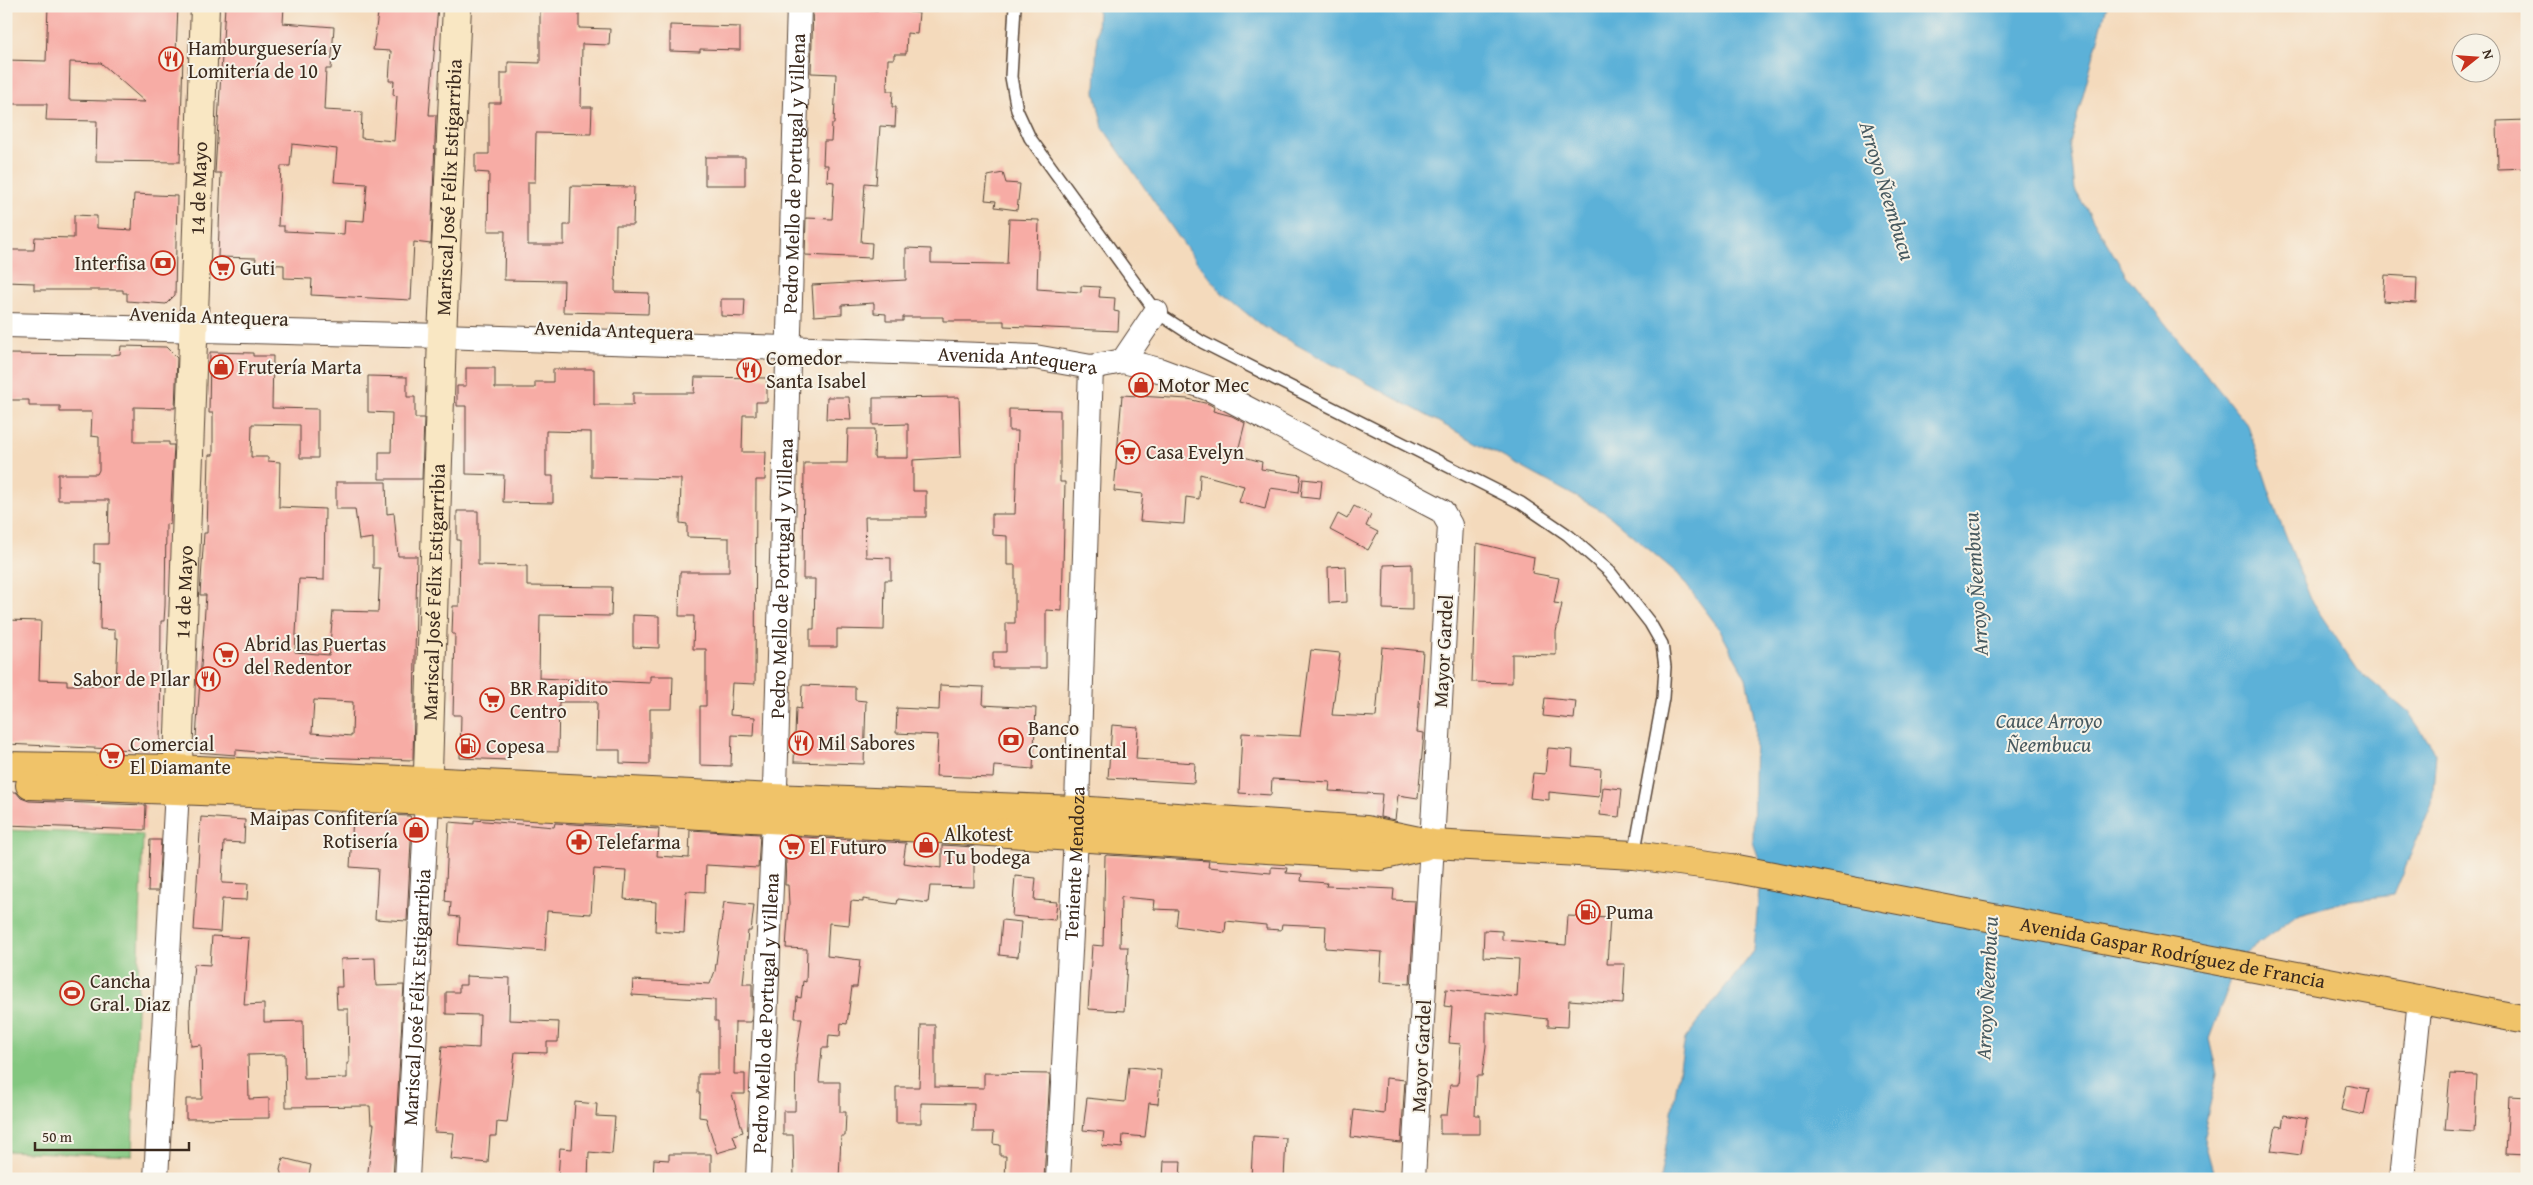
<svg xmlns="http://www.w3.org/2000/svg" width="2533" height="1185" viewBox="0 0 2533 1185" font-family="'Gentium Book Plus',serif">
	<style>
		.green { fill: #83c780; stroke: #5f784f }
		.water { fill: #5cb1d8; stroke: #4c6e7b }
		.building { fill: #f7aca5; fill-rule: evenodd }
		.lines { fill: none; stroke-linecap: round; stroke-linejoin: round }
		.service-casing { stroke: #574436; stroke-width: 14 }
		.minor-casing { stroke: #574436; stroke-width: 26 }
		.secondary-casing { stroke: #574436; stroke-width: 30 }
		.primary-casing { stroke: #574436; stroke-width: 30 }
		.service { stroke: #fff; stroke-width: 11 }
		.minor { stroke: #fff; stroke-width: 24 }
		.secondary { stroke: #f9e7c3; stroke-width: 28 }
		.primary { stroke: #f0c369; stroke-width: 28 }
		.labels { text-anchor: middle; stroke-width: 4; stroke-linejoin: round; paint-order: stroke }
		.poi-label { font-size: 20px; fill: #3b2a1e; stroke: #f7f3e8; text-anchor: start }
		.street-label { font-size: 20px; fill: #3b2a1e; stroke: #f7f3e8 }
		.water-label { font-size: 21px; font-style: italic; fill: #47595f; stroke: #f7f3e8 }
	</style>
	<rect width="100%" height="100%" fill="#f7f3e8"/>
	<filter id="ink" filterUnits="userSpaceOnUse"><feTurbulence type="fractalNoise" baseFrequency=".02" numOctaves="2"/><feDisplacementMap in="SourceGraphic" scale="10" xChannelSelector="R" yChannelSelector="G"/><feConvolveMatrix kernelMatrix="1 2 1 2 8 2 1 2 1" color-interpolation-filters="sRGB"/></filter>
	<filter id="wash" filterUnits="userSpaceOnUse"><feTurbulence type="fractalNoise" baseFrequency=".0096" numOctaves="4" result="noise"/><feDisplacementMap in="SourceGraphic" scale="20" xChannelSelector="R" yChannelSelector="G"/><feGaussianBlur stdDeviation="1.12" result="paint"/><feColorMatrix in="noise" values="0 0 0 0 0 0 0 0 0 0 0 0 0 0 0 0 0 1.4 0 .05"/><feComposite in="paint" operator="in"/></filter>
	<g filter="url(#wash)">
		<rect width="100%" height="100%" fill="#f4dabc"/>
		<path class="green" d="M6 830 143 835 132 1156 6 1151Z"/>
		<path class="water" d="M1098 6H2107L2070 143 2075 190 2126 275 2248 426 2277 514 2312 602 2358 670 2410 714 2436 753 2432 803 2394 895 2351 900 2299 914 2239 958 2209 1039 2217 1074 2203 1135 2215 1179H1660L1685 1039 1754 951 1761 864 1753 842 1755 722 1746 678 1718 627 1678 574 1606 513 1262 326 1223 294 1189 252 1103 128 1095 92Z"/>
		<g id="blocks">
			<path class="building" d="M48 6H178L176 54H183L180 162 96 161 97 121 46 120 47 104H6V60L46 61ZM70 62 101 63 145 102 69 100Z
				M225 6H284L283 23 334 27 331 69H326L324 110 362 112 361 138 394 141 397 96 393 95 394 81H389L391 51 373 50 379 6H438L429 115H436L431 244 414 242 411 300 311 295 312 279 284 278V265L255 264 256 258 218 257 221 173H215ZM292 144 337 149 334 182 367 184 364 221 345 220 344 234 284 231V226H278L281 166H290Z
				M540 6H579V28L610 29 609 45 582 44 581 107H592L591 134 536 133 535 182H528V245H564V225H570L571 186 634 187 633 225H616L615 292 649 293 648 314 563 312 564 281 504 280 505 231H488L489 173 475 172V154H489V103H501V73H508V62L540 63Z
				M878 6H909V12L919 13 917 34 907 33 906 54H894V59H888L887 91H893L892 107H896L895 127 880 126 876 184 865 183 861 242 872 243 871 258 805 255 806 218 832 219 834 182 827 181 828 165H823L824 141H831L832 124H834L836 74 811 73 813 8 877 11Z
				M670 25 740 27V50L700 49V52L670 51Z
				M2527 120V168L2498 169 2497 121Z
				M705 157H745V185H705Z
				M1003 173 1006 183 1020 184 1017 210 995 207 996 201 985 200 988 176Z
				M134 194 177 196 175 295 166 304 127 301V293H123V290H34V283L6 282V250H34L35 237 74 238V215L97 216V228L132 230Z
				M1009 219 1039 220 1037 289 1081 292V286L1100 287 1099 297 1115 298 1114 311 1119 312 1118 331 1004 326V321H943V317H903V321H886V314L874 313V303L842 305V314L814 316 812 285 906 280V248L931 249V263L1007 264Z
				M2385 275 2417 277 2416 303 2383 301Z
				M721 299H745L744 317 721 316Z
				M121 346 166 347 177 358 175 408 134 407V442H169V445H174L170 525 166 524 165 606 164 621H161L160 745 156 751 6 744V620L41 621 39 680 67 681V685H116L118 638H115V630L100 629 101 564 94 563V544H108L109 500H58V474H97L99 470V437L91 436 92 412H60V406H29V400H6V354L111 355 120 354Z
				M210 352 253 353V356H273L272 408 318 409V458H300V425L252 424 251 457H268V461L280 462 279 507 325 509 324 580 299 579 295 652 329 655 333 611 378 612 380 568H373V538L359 540 355 509H336V482H386L387 514 394 513 398 556H417L413 760 310 757 236 750V755L195 752 206 595H200L204 533H207L209 455H213V413H209ZM314 700 353 702 352 736 312 733Z
				M466 368H495V388H535V382H553V369H594V405H633V393H694L695 377 767 378V402H756V415H743L742 452H766L765 480H756L755 684 732 683 730 715 755 717 754 736 732 735 731 766 700 765V706H706V649H693L694 616H679L680 572H729V538L687 537V524L680 523 681 479 591 477V432L546 431V476H553V503L503 502 504 475 466 474V406H457V386H466Z
				M368 376 407 377V397H415V418H424L422 479H379V452H391L392 413 368 412Z
				M1122 395 1188 399 1209 404 1214 407 1213 411 1232 416 1245 423 1237 455 1262 462 1261 469 1301 475 1299 492 1270 488 1265 509 1239 502 1244 486 1200 474 1199 499 1186 497 1184 524 1140 521 1143 494 1114 491Z
				M827 397H849L851 420 826 419Z
				M959 397 961 457 913 460V491H926V517H865L866 557 891 558V580H885L884 630 837 629V647H810V629H814L815 579H803L804 463H847L848 429H875L874 458H908V424L873 425V398Z
				M1009 409 1060 410V482H1065L1062 611 1046 610V668H993V652H1006V623H1015V565H1007V536L992 535V514H1015L1018 431H1009Z
				M1303 479 1322 481 1320 499 1301 497Z
				M1354 506 1371 515 1366 526 1378 532 1368 550 1330 530 1338 514 1347 519Z
				M457 511H478V565L527 566V586L612 587 611 616 540 615 539 678 650 683V676H673L672 709H650V764L620 763V750H596L597 702H559L558 752 507 751V760L460 758 461 715H453L455 634H452L453 606H459L460 540H457Z
				M1477 543 1534 557 1532 573 1559 578 1554 603 1562 604 1556 632V655L1512 654V683L1472 682Z
				M1412 564V610L1383 609 1384 565Z
				M1346 566 1347 602 1329 603 1328 567Z
				M633 615 659 616V648L633 647Z
				M1382 647 1423 651 1417 732 1424 733 1418 798 1398 795 1395 820 1380 817 1382 794 1329 791 1330 782 1272 779 1271 795 1239 793 1242 733 1300 736 1311 650 1340 653 1332 715 1376 717Z
				M802 685 855 687V700L866 701 864 764 794 762 796 708 801 709Z
				M940 685 984 687 983 705 1036 708 1033 769 994 766 993 778 936 776 938 735 896 733 897 708 939 710Z
				M1545 698 1576 701 1574 719 1543 716Z
				M1112 725 1138 727 1136 759 1195 763 1194 783 1108 778Z
				M1548 748 1573 750 1572 766 1601 769 1599 797 1549 792V800L1530 798 1533 773 1545 774Z
				M1603 787 1622 789 1619 817 1600 815Z
				M6 792H16L21 798 29 801 146 805 145 830 6 825Z
				M381 815 410 816 412 821 407 921 375 919 378 869 350 867 353 817 381 819Z
				M201 817 245 820 244 843 224 842 222 883 248 884 247 900 222 899 220 932 194 930Z
				M474 820 554 827 555 823 659 829 657 856 689 858 690 830 760 834 758 868 706 865 705 892 686 891 684 933 655 931 656 902 624 899 626 871 594 869 591 914 547 911 545 951 458 945 460 917 450 916 451 902 445 901 449 822 474 824Z
				M787 836 906 843 903 863 942 868V845L974 847V887L930 886 928 903 898 899 897 904 863 899V902L851 901 849 925 829 923 827 956 860 960 857 987H852L847 1024 841 1023 840 1036 829 1035 828 1048H822L819 1082H840V1112H846L845 1136H841L839 1179H794L793 1135H783V1111H795L796 1059 802 1018H795L797 997 801 998 803 981 806 982 807 949 786 948 789 904 788 885H785Z
				M150 840H161L158 891H148Z
				M1107 855 1209 861 1208 867 1271 873V867L1287 868 1286 873 1302 874 1301 881 1327 883 1326 886 1394 889 1393 900 1415 901 1410 984 1380 982 1382 952 1325 948 1326 926 1282 924 1281 930 1266 929V925L1226 921 1225 933 1176 926 1178 910 1154 909 1155 900 1121 897 1120 947H1128L1124 1011 1088 1009 1092 945 1103 946 1105 856Z
				M1015 876 1036 878 1034 900 1057 902 1055 920 1012 916Z
				M724 902 754 905 751 931H748L743 984H752V1013L751 1022H735L734 1074H745V1094H732L743 1132 733 1135 737 1147 717 1153 706 1118 699 1117 700 1093H698V1074H718V1021H715V1000L632 995 633 980 710 984 715 971Z
				M1568 916 1610 918 1607 964H1625L1623 1004 1569 1000 1568 1027 1548 1026V1019L1486 1012V1046L1482 1076H1477L1475 1115H1480V1134H1440V1115H1447L1450 1085H1458L1461 1044 1449 1043 1452 1007 1444 1006 1446 989 1517 997 1519 959 1483 957 1484 930 1502 931V940L1566 945Z
				M1002 920 1021 922 1018 957 999 955Z
				M212 936 249 938 244 1005 264 1004V1022L303 1021 304 1079 347 1078V1063H349L348 1009H337L336 987H342L341 959 375 958 376 986 404 985 393 1179H367L374 1124H371L370 1106 286 1107 285 1054 248 1055 249 1099 269 1098V1118L186 1119V1099H202L201 1045 191 1046 190 1010 194 964 210 965Z
				M466 976 510 978 509 1020 559 1022 558 1042H547V1053L515 1052 507 1123 497 1122 496 1136H490L488 1163 451 1159 454 1133 434 1132 442 1046 479 1048 480 1015 446 1014V992H459V985H466Z
				M921 1025H935V1087L984 1088V1073L1050 1074 1044 1179H1005L1006 1156H1000V1145L993 1144 994 1132H973L974 1104 921 1103V1123H896V1087H919Z
				M1129 1067 1161 1070 1158 1104 1149 1103 1145 1137 1123 1135 1122 1148 1102 1146 1104 1132 1083 1130 1087 1098 1125 1102Z
				M2450 1074 2477 1075 2474 1132 2445 1130Z
				M1386 1078 1405 1080 1401 1143 1351 1137 1354 1110 1384 1114Z
				M2346 1085 2369 1089 2364 1115 2341 1110Z
				M2509 1096 2527 1097V1155L2506 1154Z
				M575 1102 597 1104 596 1116 615 1117 612 1154 589 1152 588 1179H558L560 1148 572 1149Z
				M2284 1115 2307 1119 2301 1155 2271 1151 2276 1126 2282 1127Z
				M1253 1136 1286 1138 1284 1179H1251Z
				M669 1154H711V1179H653L654 1159 669 1160Z
				M283 1158 311 1165 308 1179H283L280 1170Z
				M1164 1161H1181L1180 1179H1163Z"/>
		</g>
	</g>
	<g filter="url(#ink)">
		<use href="#blocks" fill-opacity="0" stroke="#574436" stroke-width="1"/>
		<g class="lines">
			<g class="service-casing">
				<path id="service" d="M1015 6 1011 77 1017 110 1030 138 1156 312 1202 342 1521 503 1568 535 1610 572 1650 623 1662 644 1665 667 1663 698 1634 855"/>
			</g>
			<g class="minor-casing">
				<g id="minor">
					<path id="s1" d="M6 325 442 336 1035 357 1091 367 1123 361 1159 370 1210 389 1442 511 1450 525 1413 1179"/>
					<path d="M1123 361 1156 312"/>
					<path d="M156 1179 177 790"/>
					<path id="s2" d="M407 1179 427 802"/>
					<path id="s3" d="M758 1179 774 819 799 6"/>
					<path id="s4" d="M1058 1179 1076 837 1091 367"/>
					<path d="M2402 1179 2420 999"/>
				</g>
			</g>
			<g class="secondary-casing">
				<g id="secondary">
					<path id="s5" d="M177 790 205 6"/>
					<path id="s6" d="M427 802 442 336 457 6"/>
				</g>
			</g>
			<g class="primary-casing">
				<g id="primary">
					<path id="s7" d="M6 766 177 769 773 798 1076 810 1366 830 1433 844 1634 855 1731 868 2527 1020"/>
					<path d="M30 785C480 799 930 828 1380 856L1424 846"/>
				</g>
			</g>
			<use href="#service" class="service"/>
			<use href="#minor" class="minor"/>
			<use href="#secondary" class="secondary"/>
			<use href="#primary" class="primary"/>
		</g>
	</g>
	<defs>
		<g id="restaurant-ring" transform="scale(1.25)"><circle r="9.5" fill="#f7f3e8" stroke="#c8321e" stroke-width="1.5"/><path d="M-5-6h1v4h1v-4h1v4h1v-4h1v5L-1.5 .5V6h-2V.5L-5-1ZM5-6V6H3V1.5H1.5Q1.5-4 5-6Z" fill="#c8321e"/></g>
		<g id="bank-ring" transform="scale(1.25)"><circle r="9.5" fill="#f7f3e8" stroke="#c8321e" stroke-width="1.5"/><path d="M-6-4H6V4H-6ZM0-2.3a2.3 2.3 0 1 0 0 4.6a2.3 2.3 0 1 0 0-4.6Z" fill="#c8321e"/></g>
		<g id="supermarket-ring" transform="scale(1.25)"><circle r="9.5" fill="#f7f3e8" stroke="#c8321e" stroke-width="1.5"/><path d="M-6-5.5h2.5l.6 2H6L4.5 2H-2.5L-4.4-4H-6ZM-1.5 3.2a1.3 1.3 0 1 0 .1 0ZM3 3.2a1.3 1.3 0 1 0 .1 0Z" fill="#c8321e"/></g>
		<g id="shop-ring" transform="scale(1.25)"><circle r="9.5" fill="#f7f3e8" stroke="#c8321e" stroke-width="1.5"/><path d="M-5-2.5h2.3a2.7 3.5 0 0 1 5.4 0H5L5.5 6h-11ZM-1.5-2.5h3a1.5 2.3 0 0 0-3 0Z" fill="#c8321e"/></g>
		<g id="fuel-ring" transform="scale(1.25)"><circle r="9.5" fill="#f7f3e8" stroke="#c8321e" stroke-width="1.5"/><path d="M-5.5-6h7V0h2V4h1.3V-2.5L3-4.5l.8-.8L6-3V5H2.5V1h-1V6h-7ZM-4.2-4.7v3.2H.2V-4.7Z" fill="#c8321e"/></g>
		<g id="pharmacy-ring" transform="scale(1.25)"><circle r="9.5" fill="#f7f3e8" stroke="#c8321e" stroke-width="1.5"/><path d="M-2-6h4v4h4v4h-4v4h-4v-4h-4v-4h4Z" fill="#c8321e"/></g>
		<g id="stadium-ring" transform="scale(1.25)"><circle r="9.5" fill="#f7f3e8" stroke="#c8321e" stroke-width="1.5"/><path d="M0-5a6.5 5 0 1 0 0 10a6.5 5 0 1 0 0-10ZM-3.5-1.8h7v3.6h-7Z" fill="#c8321e"/></g>
	</defs>
	<g fill-rule="evenodd">
		<use href="#restaurant-ring" x="171" y="59"/>
		<use href="#bank-ring" x="163" y="263"/>
		<use href="#supermarket-ring" x="222" y="268"/>
		<use href="#shop-ring" x="221" y="367"/>
		<use href="#restaurant-ring" x="749" y="370"/>
		<use href="#shop-ring" x="1141" y="385"/>
		<use href="#supermarket-ring" x="1128" y="452"/>
		<use href="#supermarket-ring" x="226" y="655"/>
		<use href="#restaurant-ring" x="208" y="679"/>
		<use href="#supermarket-ring" x="492" y="700"/>
		<use href="#bank-ring" x="1011" y="740"/>
		<use href="#restaurant-ring" x="801" y="743"/>
		<use href="#fuel-ring" x="468" y="746"/>
		<use href="#supermarket-ring" x="112" y="756"/>
		<use href="#shop-ring" x="416" y="830"/>
		<use href="#pharmacy-ring" x="579" y="842"/>
		<use href="#shop-ring" x="926" y="845"/>
		<use href="#supermarket-ring" x="792" y="847"/>
		<use href="#fuel-ring" x="1588" y="912"/>
		<use href="#stadium-ring" x="72" y="993"/>
	</g>
	<g class="labels">
		<g class="poi-label">
			<text x="188" y="55">Hamburguesería y<tspan x="188" dy="23">Lomitería de 10</tspan></text>
			<text x="146" y="270" text-anchor="end">Interfisa</text>
			<text x="240" y="275">Guti</text>
			<text x="766" y="365">Comedor<tspan x="766" dy="23">Santa Isabel</tspan></text>
			<text x="238" y="374">Frutería Marta</text>
			<text x="1158" y="392">Motor Mec</text>
			<text x="1146" y="459">Casa Evelyn</text>
			<text x="244" y="651">Abrid las Puertas<tspan x="244" dy="23">del Redentor</tspan></text>
			<text x="190" y="686" text-anchor="end">Sabor de PIlar</text>
			<text x="510" y="695">BR Rapidito<tspan x="510" dy="23">Centro</tspan></text>
			<text x="1028" y="735">Banco<tspan x="1028" dy="23">Continental</tspan></text>
			<text x="818" y="750">Mil Sabores</text>
			<text x="130" y="751">Comercial<tspan x="130" dy="23">El Diamante</tspan></text>
			<text x="486" y="753">Copesa</text>
			<text x="398" y="825" text-anchor="end">Maipas Confitería<tspan x="398" dy="23">Rotisería</tspan></text>
			<text x="944" y="841">Alkotest<tspan x="944" dy="23">Tu bodega</tspan></text>
			<text x="596" y="849">Telefarma</text>
			<text x="810" y="854">El Futuro</text>
			<text x="1606" y="919">Puma</text>
			<text x="90" y="988">Cancha<tspan x="90" dy="23">Gral. Diaz</tspan></text>
		</g>
		<g class="street-label">
			<text dy="7" stroke="none"><textPath href="#s3" startOffset="1006">Pedro Mello de Portugal y Villena</textPath></text>
			<text dy="7" stroke="none"><textPath href="#s5" startOffset="602">14 de Mayo</textPath></text>
			<text dy="7" stroke="none"><textPath href="#s6" startOffset="615">Mariscal José Félix Estigarribia</textPath></text>
			<text transform="translate(209 316) rotate(2)" y="7">Avenida Antequera</text>
			<text transform="translate(614 330) rotate(2)" y="7">Avenida Antequera</text>
			<text dy="7" stroke="none"><textPath href="#s1" startOffset="1012">Avenida Antequera</textPath></text>
			<text dy="7" stroke="none"><textPath href="#s3" startOffset="601">Pedro Mello de Portugal y Villena</textPath></text>
			<text dy="7" stroke="none"><textPath href="#s5" startOffset="198">14 de Mayo</textPath></text>
			<text dy="7" stroke="none"><textPath href="#s6" startOffset="210">Mariscal José Félix Estigarribia</textPath></text>
			<text transform="translate(1443 651) rotate(-87)" y="7">Mayor Gardel</text>
			<text dy="7" stroke="none"><textPath href="#s4" startOffset="316">Teniente Mendoza</textPath></text>
			<text dy="7" stroke="none"><textPath href="#s7" startOffset="2179">Avenida Gaspar Rodríguez de Francia</textPath></text>
			<text dy="7" stroke="none"><textPath href="#s2" startOffset="182">Mariscal José Félix Estigarribia</textPath></text>
			<text dy="7" stroke="none"><textPath href="#s3" startOffset="166">Pedro Mello de Portugal y Villena</textPath></text>
			<text transform="translate(1421 1056) rotate(-87)" y="7">Mayor Gardel</text>
		</g>
		<g class="water-label">
			<text transform="translate(1887 191) rotate(73)" y="7">Arroyo Ñeembucu</text>
			<text transform="translate(1976 584) rotate(-94)" y="7">Arroyo Ñeembucu</text>
			<text x="2049" y="728">Cauce Arroyo<tspan x="2049" dy="24">Ñeembucu</tspan></text>
			<text transform="translate(1987 988) rotate(-87)" y="7">Arroyo Ñeembucu</text>
		</g>
	</g>
	<rect width="2533" height="1185" fill="none" stroke="#f7f3e8" stroke-width="25"/>
	<g transform="translate(2476 58) rotate(73)"><circle r="24" fill="#f7f3e8" stroke="#aca397"/>
	<path d="M0-4L9 19L0 12L-9 19Z" fill="#c8321e"/>
	<text y="-8" font-size="14" font-weight="bold" text-anchor="middle" fill="#3b2a1e">N</text>
	</g>
	<path d="M35 1142v8h154v-8" fill="none" stroke="#3b2a1e" stroke-width="2.5"/>
	<text x="42" y="1142" font-size="15" fill="#3b2a1e" stroke="#f7f3e8" stroke-width="4" paint-order="stroke">50 m</text>
</svg>
